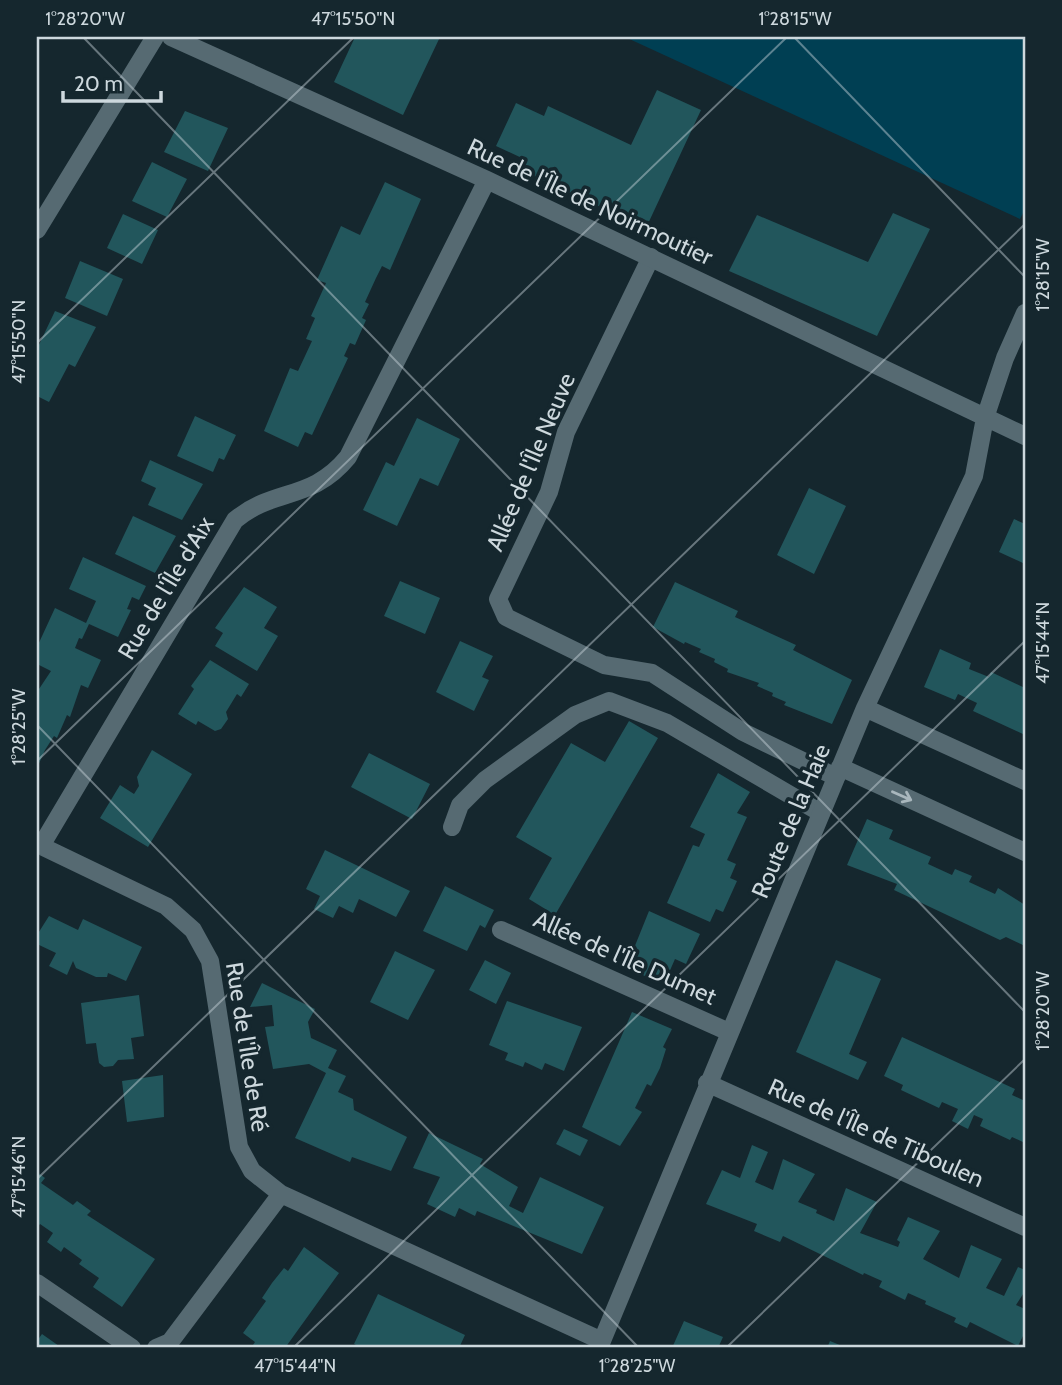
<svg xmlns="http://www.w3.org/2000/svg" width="1062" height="1385" viewBox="0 0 1062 1385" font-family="Cabin,sans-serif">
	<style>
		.green { fill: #003f53 }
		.building { fill: #22565c }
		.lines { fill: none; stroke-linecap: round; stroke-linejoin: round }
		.lane { stroke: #566a72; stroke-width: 18 }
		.street { stroke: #566a72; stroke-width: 18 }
		.oneway { stroke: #a9b7bd }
		.ticks { fill: none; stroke: #cdd8dd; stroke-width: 2; stroke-opacity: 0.45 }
		.labels { text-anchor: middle; stroke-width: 7; stroke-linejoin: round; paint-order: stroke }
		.street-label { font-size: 24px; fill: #cdd8dd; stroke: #15272e }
		.neatline { fill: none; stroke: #cdd8dd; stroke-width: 2.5 }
		.ticks-label { font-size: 18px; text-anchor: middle; fill: #cdd8dd }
	</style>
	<rect width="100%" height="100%" fill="#15272e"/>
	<path class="green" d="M625 37H1025V209L1020 219Z"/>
	<path class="building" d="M355 37H440L403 115 334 82Z
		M657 90 701 110 646 228 519 169 524 159 496 146 516 103 544 116 548 106 631 145Z
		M185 111 228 128 208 171 164 152Z
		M152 162 187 179 167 217 132 201Z
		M385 182 421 199 390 270 382 266 376 278 365 302 369 304 362 318 366 320 355 345 350 343 344 356 348 358 312 435 305 432 298 447 264 431 290 368 298 371 312 341 306 339 315 318 311 316 326 283 317 280 341 226 360 235Z
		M893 213 930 229 877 336 729 271 757 215 868 262Z
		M123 214 158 230 142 264 107 248Z
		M80 261 123 279 107 316 65 298Z
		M55 311 96 327 75 367 69 364 49 402 37 396V349Z
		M195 416 236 435 224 460 219 458 213 472 177 456Z
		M417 418 460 439 438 486 420 478 397 526 363 510 386 462 394 466Z
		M150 460 203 484 182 520 148 505 156 488 141 481Z
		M809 488 846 506 814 574 777 555Z
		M133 516 176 536 155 573 115 554Z
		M1014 519 1025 524V564L999 552Z
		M83 557 146 586 139 600 132 597 127 609 131 610 118 637 89 624 82 639 79 638 75 648 101 660 88 688 81 685 70 717 67 715 57 738 54 736 45 750 37 768V692L51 671 37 664V647L55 608 86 623 96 601 69 589Z
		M400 581 440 598 425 634 384 616Z
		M675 582 738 611 735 617 796 645 793 650 852 680 832 724 784 705 786 702 772 696 773 693 757 686 759 683 727 672 728 669 714 662 715 659 699 652 701 649 685 642 684 644 653 627Z
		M244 587 277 607 264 628 278 636 257 671 215 646 223 633 215 628Z
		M460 641 493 656 482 677 489 680 474 711 436 692Z
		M940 649 971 663 969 669 989 677 991 672 1025 688V735L973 711 977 703 958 694 955 700 924 687Z
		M210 660 249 684 241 697 237 694 226 712 228 719 221 729 215 731 198 721 196 725 178 714 194 689 191 686Z
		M629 721 658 738 555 915 529 899 552 858 516 837 571 743 605 762Z
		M152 750 192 774 148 847 100 818 120 785 134 794 139 786 137 777Z
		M369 753 430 784 412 819 351 787Z
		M718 773 750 792 737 813 747 817 727 860 736 864 730 878 737 881 723 912 716 909 710 922 667 903 693 845 699 847 705 834 690 827Z
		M867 819 893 830 889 839 931 857 928 864 952 875 955 869 972 876 969 882 995 894 998 888 1025 905V946L1006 937 1000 940 894 890 897 884 847 865Z
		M325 850 410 891 396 917 359 899 353 913 339 906 333 918 314 909 320 896 306 889Z
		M445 886 494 910 485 928 480 925 467 951 423 931Z
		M649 911 700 934 686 964 675 959 664 984 626 968Z
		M49 916 78 930 83 919 142 947 126 981 108 973 107 977H96L76 968 73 961 67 975 49 966 56 953 37 944V935Z
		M395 951 435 970 408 1020 370 1002Z
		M485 960 511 973 496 1004 469 990Z
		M836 960 881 979 849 1054 867 1062 858 1080 796 1052Z
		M262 983 315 1009 308 1022 311 1038 337 1050 328 1068 346 1076 338 1092 353 1099 354 1110 407 1137 391 1171 352 1157 350 1162 295 1138 326 1073 309 1064 273 1069 265 1027 274 1026 272 1005 250 1007Z
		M139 995 144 1036 131 1038 134 1059 118 1060 113 1066 104 1067 99 1063 96 1043 86 1044 81 1003Z
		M507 1001 582 1027 564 1071 545 1063 542 1070 525 1062 523 1067 505 1060 508 1053 489 1045Z
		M632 1012 672 1029 663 1047 666 1049 660 1068 651 1086 647 1084 635 1108 642 1112 620 1146 582 1127Z
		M902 1037 1015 1089 1012 1095 1025 1101V1143L1012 1137 1010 1140 980 1126 983 1119 974 1115 968 1129 952 1121 958 1109 942 1102 939 1108 901 1090 903 1085 884 1076Z
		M163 1075 164 1117 127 1122 122 1081Z
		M564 1129 588 1140 580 1156 556 1144Z
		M429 1133 483 1159 480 1164 518 1187 509 1206 523 1213 540 1177 604 1207 582 1254 477 1211 475 1216 459 1208 455 1217 427 1204 440 1177 413 1168Z
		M752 1145 768 1152 755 1182 773 1190 783 1159 815 1174 798 1202 817 1210 816 1213 834 1221 846 1188 877 1202 860 1233 898 1247 900 1242 897 1240 908 1217 940 1231 923 1259 959 1278 971 1245 1002 1259 986 1288 1004 1296 1018 1267 1025 1270V1291L1016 1305 1025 1309V1332L1018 1346 970 1322 967 1328 954 1322 956 1318 925 1304 926 1301 908 1293 905 1300 879 1287 882 1281 864 1273 863 1275 783 1236 780 1242 754 1231 757 1224 706 1204 722 1170 740 1178Z
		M37 1172 45 1178 41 1183 73 1205 77 1201 91 1211 87 1215 155 1259 122 1307 93 1287 99 1278 79 1264 82 1260 64 1247 61 1252 47 1242 53 1233 40 1224 37 1228Z
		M304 1247 339 1273 285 1348H251L255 1342 243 1333 266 1301 262 1298 272 1283 284 1268 288 1271Z
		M378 1294 465 1335 459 1348H362L354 1344Z
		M684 1321 723 1337 718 1348H672Z
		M42 1334 59 1346 58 1348H37V1341Z
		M830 1341 847 1348H827Z"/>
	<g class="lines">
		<path class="lane" d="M651 257 566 432 549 492 498 599 506 617 604 665 652 673 743 732 836 777
			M452 827 460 805 485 780 575 715 609 701 667 723 821 813"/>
		<path class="street" d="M171 37 487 180 1025 436
			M37 230 155 37
			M865 708 1025 781
			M840 767 1025 852
			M37 844 166 906 193 930 210 961 239 1147 252 1171 281 1194 602 1341
			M41 846 235 520C275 487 311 502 348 457L487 180
			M501 930 729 1032
			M707 1083 1025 1227
			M37 1283 132 1348
			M156 1348 170 1342 281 1194
			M599 1348 865 708 974 476 985 418 1005 358 1025 313"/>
	</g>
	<defs><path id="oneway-shaft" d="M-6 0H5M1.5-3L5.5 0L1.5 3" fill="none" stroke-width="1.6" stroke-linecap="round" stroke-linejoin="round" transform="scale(1.75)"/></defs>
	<use class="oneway" href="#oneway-shaft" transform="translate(902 796) rotate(24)"/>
	<path class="ticks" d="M83 37 1025 1012M794 37 1025 277M37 343 354 37M37 725 639 1348M37 761 787 37M37 1179 1025 224M293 1348 1025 641M726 1348 1025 1059"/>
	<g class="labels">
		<g class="street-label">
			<text transform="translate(590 202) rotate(25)" y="8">Rue de l'Île de Noirmoutier</text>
			<text transform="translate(531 462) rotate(-67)" y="8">Allée de l'Île Neuve</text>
			<text transform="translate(166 588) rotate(-59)" y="8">Rue de l'Île d'Aix</text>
			<text transform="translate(791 821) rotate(-67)" y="8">Route de la Haie</text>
			<text transform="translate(625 958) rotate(24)" y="8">Allée de l'Île Dumet</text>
			<text transform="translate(247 1047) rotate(81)" y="8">Rue de l'Île de Ré</text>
			<text transform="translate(876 1133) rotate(24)" y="8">Rue de l'Île de Tiboulen</text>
		</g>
	</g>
	<rect width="1062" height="1385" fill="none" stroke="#15272e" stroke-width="77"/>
	<path d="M63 91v10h98v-10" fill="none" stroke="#cdd8dd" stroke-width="3.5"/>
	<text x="74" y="91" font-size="21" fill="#cdd8dd" stroke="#15272e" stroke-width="5" paint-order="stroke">20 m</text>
	<rect x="38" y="38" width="986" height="1308" class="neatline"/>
	<g class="ticks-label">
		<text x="85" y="25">1°28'20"W</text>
		<text x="353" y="25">47°15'50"N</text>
		<text x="795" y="25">1°28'15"W</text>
		<text transform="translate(1043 275) rotate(-90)" y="6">1°28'15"W</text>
		<text transform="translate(19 342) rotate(-90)" y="6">47°15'50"N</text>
		<text transform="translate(1043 643) rotate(-90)" y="6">47°15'44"N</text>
		<text transform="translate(19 727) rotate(-90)" y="6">1°28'25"W</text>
		<text transform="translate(1043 1011) rotate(-90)" y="6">1°28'20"W</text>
		<text transform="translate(19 1177) rotate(-90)" y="6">47°15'46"N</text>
		<text x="295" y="1372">47°15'44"N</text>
		<text x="637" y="1372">1°28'25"W</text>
	</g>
</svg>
